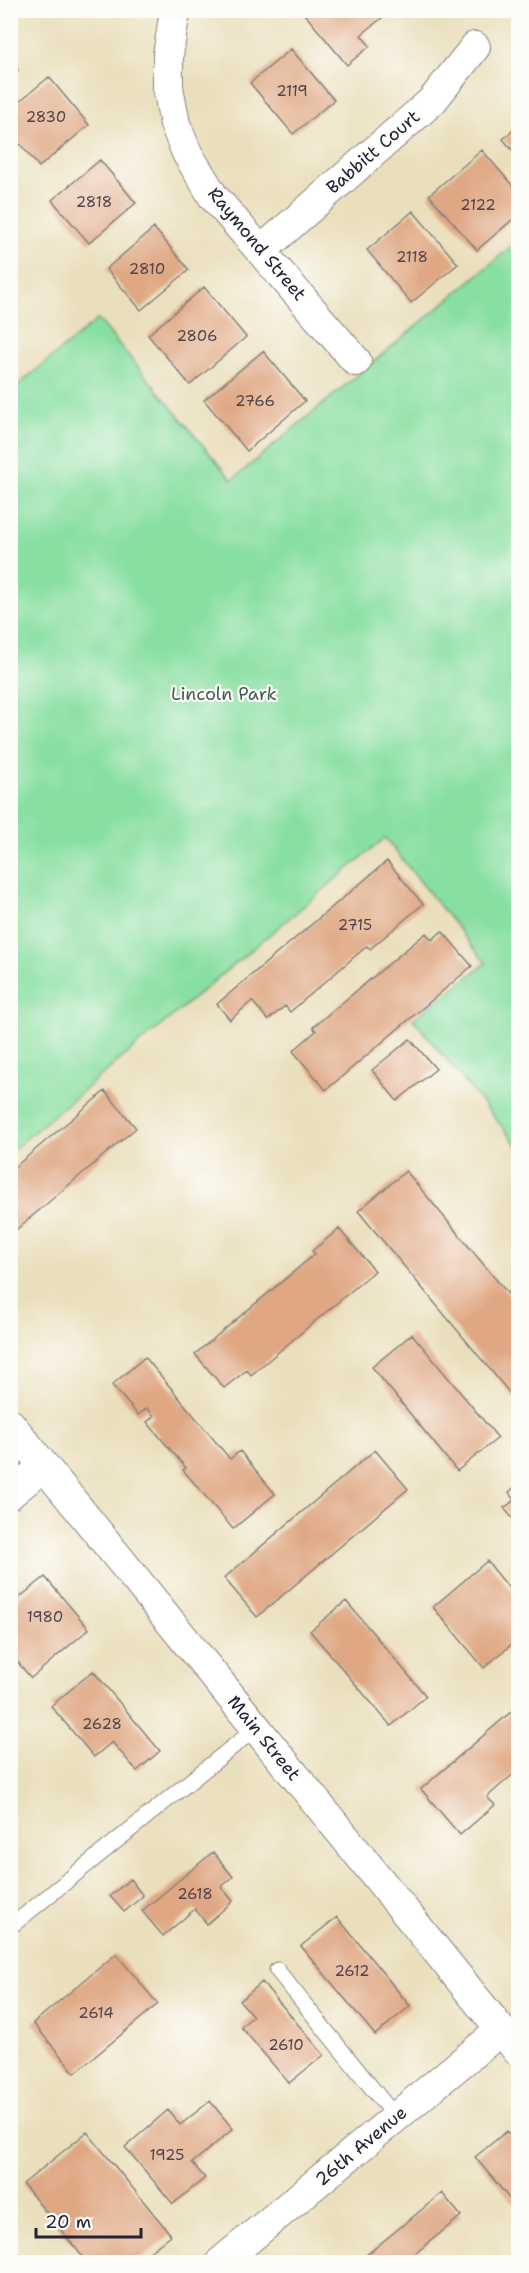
<svg xmlns="http://www.w3.org/2000/svg" width="529" height="2273" viewBox="0 0 529 2273" font-family="'Shantell Sans',sans-serif">
	<style>
		.green { fill: #88dfa2; stroke: #55806e; stroke-width: 1.5 }
		.building { fill: #dfa783 }
		.lines { fill: none; stroke-linecap: round; stroke-linejoin: round }
		.lane-casing { stroke: #86807c; stroke-width: 17 }
		.street-casing { stroke: #86807c; stroke-width: 32 }
		.lane { stroke: #fff; stroke-width: 15 }
		.street { stroke: #fff; stroke-width: 30 }
		.labels { text-anchor: middle; stroke-width: 4.5; stroke-linejoin: round; paint-order: stroke }
		.number-label { font-size: 15px; fill: #51434d }
		.street-label { font-size: 18px; fill: #22223b; stroke: #fdfcf7 }
		.park-label { font-size: 18px; fill: #415b5a; stroke: #fdfcf7 }
	</style>
	<rect width="100%" height="100%" fill="#fdfcf7"/>
	<filter id="ink" filterUnits="userSpaceOnUse"><feTurbulence type="fractalNoise" baseFrequency=".0167" numOctaves="2"/><feDisplacementMap in="SourceGraphic" scale="12" xChannelSelector="R" yChannelSelector="G"/><feConvolveMatrix kernelMatrix="1 2 1 2 8 2 1 2 1" color-interpolation-filters="sRGB"/></filter>
	<filter id="wash" filterUnits="userSpaceOnUse"><feTurbulence type="fractalNoise" baseFrequency=".008" numOctaves="4" result="noise"/><feDisplacementMap in="SourceGraphic" scale="24" xChannelSelector="R" yChannelSelector="G"/><feGaussianBlur stdDeviation="1.35" result="paint"/><feColorMatrix in="noise" values="0 0 0 0 0 0 0 0 0 0 0 0 0 0 0 0 0 1.4 0 .05"/><feComposite in="paint" operator="in"/></filter>
	<g filter="url(#wash)">
		<rect width="100%" height="100%" fill="#eadfbc"/>
		<path class="green" d="M518 241V1146L413 1019 486 963 385 838 11 1151V391L98 319 232 480Z"/>
		<g id="blocks">
			<path class="building" d="M301 10H380L384 16 361 35 370 46 347 65Z
				M291 49 334 100 293 134 250 83Z
				M10 60 18 70 10 76Z
				M49 77 89 125 39 167 10 132V109Z
				M518 126V157L503 139Z
				M482 150 518 192V215L477 250 429 195Z
				M100 160 136 203 89 243 52 200Z
				M413 211 458 264 411 303 367 250Z
				M154 228 189 270 141 310 106 269Z
				M204 287 246 337 190 385 148 335Z
				M263 351 305 401 247 451 204 400Z
				M387 861 423 904 370 949 367 946 290 1012 285 1006 268 1020 252 1001 230 1020 217 1004Z
				M442 931 472 966 326 1090 293 1051 316 1031 313 1027 426 933 432 940Z
				M410 1039 436 1069 397 1101 372 1070Z
				M105 1091 136 1128 10 1235V1171Z
				M406 1171 518 1306V1403L358 1211Z
				M339 1229 375 1271 251 1375 247 1370 224 1388 195 1354 315 1254 312 1251Z
				M412 1334 498 1438 457 1471 372 1367Z
				M145 1357 230 1459 240 1451 275 1494 233 1529 183 1470 186 1468 147 1422 154 1416 147 1408 138 1415 112 1385Z
				M375 1450 408 1489 257 1617 224 1578Z
				M518 1484V1525L504 1508 515 1500 509 1492Z
				M487 1561 518 1599V1639L484 1668 433 1607Z
				M45 1577 89 1629 31 1678 10 1653V1605Z
				M346 1601 426 1696 391 1726 310 1631Z
				M93 1671 160 1751 137 1771 112 1742 94 1757 51 1706Z
				M518 1706V1770L487 1797 495 1805 460 1835 421 1789Z
				M213 1852 233 1877 221 1887 233 1901 207 1924 195 1909 163 1936 142 1911Z
				M130 1879 143 1896 124 1912 110 1896Z
				M337 1917 410 2006 375 2035 301 1946Z
				M116 1954 158 2004 75 2073 33 2023Z
				M262 1982 324 2055 289 2083 241 2027 253 2016 240 2001Z
				M210 2101 233 2129 192 2163 205 2178 173 2204 125 2147 168 2110 180 2125Z
				M507 2131 518 2145V2209L475 2157Z
				M87 2132 171 2235 137 2262H87L23 2184Z
				M442 2193 461 2216 405 2262H358Z"/>
		</g>
	</g>
	<g filter="url(#ink)">
		<use href="#blocks" fill-opacity="0" stroke="#86807c" stroke-width="1.5"/>
		<g class="lines">
			<g class="lane-casing">
				<path id="lane" d="M10 1927 256 1728
					M277 1970 396 2118"/>
			</g>
			<g class="street-casing">
				<path id="street" d="M178 10 174 17 168 55V87L175 124 187 153 213 196 356 361
					M262 250 432 101 475 47
					M10 1424 518 2051
					M10 1494 44 1466
					M221 2262 501 2030"/>
			</g>
			<use href="#lane" class="lane"/>
			<use href="#street" class="street"/>
		</g>
	</g>
	<g class="labels">
		<g class="number-label">
			<text x="292" y="96">2119</text>
			<text x="46" y="122">2830</text>
			<text x="94" y="207">2818</text>
			<text x="478" y="210">2122</text>
			<text x="412" y="262">2118</text>
			<text x="147" y="274">2810</text>
			<text x="197" y="341">2806</text>
			<text x="255" y="406">2766</text>
			<text x="355" y="930">2715</text>
			<text x="45" y="1622">1980</text>
			<text x="102" y="1729">2628</text>
			<text x="195" y="1899">2618</text>
			<text x="352" y="1976">2612</text>
			<text x="96" y="2018">2614</text>
			<text x="286" y="2050">2610</text>
			<text x="167" y="2160">1925</text>
		</g>
		<g class="street-label">
			<text transform="translate(373 152) rotate(-41)" y="6">Babbitt Court</text>
			<text transform="translate(257 244) rotate(50)" y="6">Raymond Street</text>
			<text transform="translate(264 1738) rotate(51)" y="6">Main Street</text>
			<text transform="translate(361 2146) rotate(-40)" y="6">26th Avenue</text>
		</g>
		<g class="park-label">
			<text x="224" y="700">Lincoln Park</text>
		</g>
	</g>
	<rect width="529" height="2273" fill="none" stroke="#fdfcf7" stroke-width="36"/>
	<path d="M36 2228v9h105v-9" fill="none" stroke="#22223b" stroke-width="3"/>
	<text x="45" y="2228" font-size="18" fill="#22223b" stroke="#fdfcf7" stroke-width="4.5" paint-order="stroke">20 m</text>
</svg>
